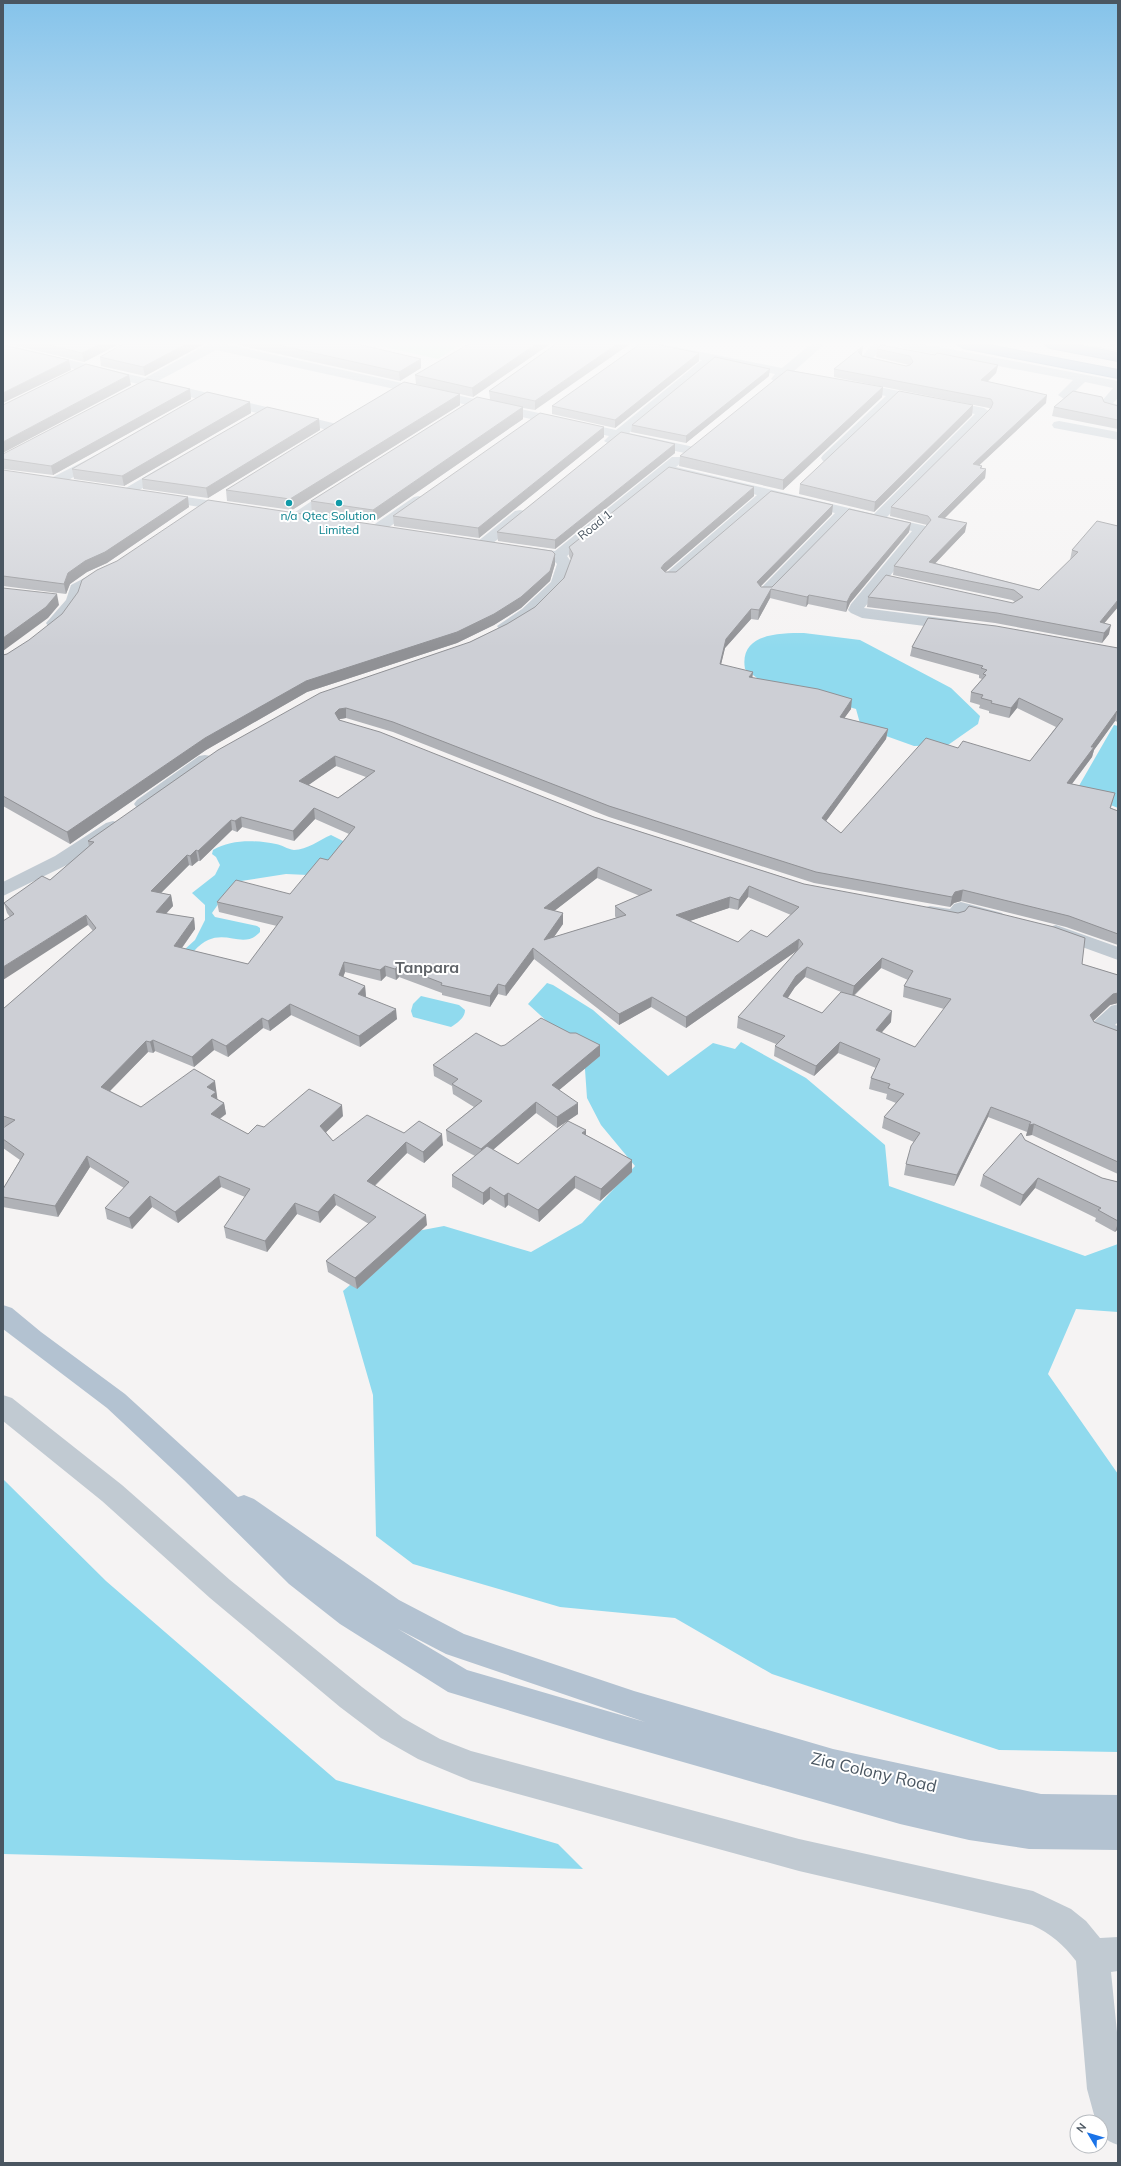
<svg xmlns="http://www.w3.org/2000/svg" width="1121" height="2166" viewBox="0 0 1121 2166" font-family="Mulish,sans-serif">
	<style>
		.green { fill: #c3f1d5 }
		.water { fill: #90daee }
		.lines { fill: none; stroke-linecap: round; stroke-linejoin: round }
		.highway-casing { stroke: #7690ad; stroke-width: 2 }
		.minor { fill: #c1cad2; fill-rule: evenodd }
		.major { fill: #b3c2d1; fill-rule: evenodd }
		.highway { fill: #8ba5c1; fill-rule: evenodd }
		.tram { stroke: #b5b8bd; stroke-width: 1 }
		.rail-casing { stroke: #b5b8bd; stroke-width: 3 }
		.rail { stroke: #fff; stroke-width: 2; stroke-dasharray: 5.5; stroke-linecap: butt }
		.wall { fill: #b0b2b7; fill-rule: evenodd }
		.shaded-wall { fill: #909195 }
		.building { fill: #cdcfd5; stroke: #909195; fill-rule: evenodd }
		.culture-dot { fill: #0f9aa8; stroke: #fff; stroke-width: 1.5 }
		.labels { text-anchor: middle; stroke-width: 4; stroke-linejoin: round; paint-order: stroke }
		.far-culture-label { font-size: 12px; fill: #0d838f; stroke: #fff }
		.far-street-label { font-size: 12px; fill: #4a5661; stroke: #fff }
		.quarter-label { font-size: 16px; font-weight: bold; fill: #5f6368; stroke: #fff }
		.near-street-label { font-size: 17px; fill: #4a5661; stroke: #fff }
	</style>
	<rect width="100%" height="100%" fill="#f5f3f3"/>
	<path class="green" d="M371 344H462L438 359Z"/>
	<path class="water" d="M804 633 860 640 951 688 980 716 978 724 948 745 914 746 861 727 856 709 761 681 745 669C739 634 777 633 804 633Z
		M1114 725 1118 726V808L1076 791Z
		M331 835 343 841 345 846 341 851 308 875 286 874 241 881 219 903 212 913 215 917 257 926 260 928V932C241 953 221 921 194 951L184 950 195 940 205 920V905L192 893 215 875 220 865 216 857 212 854 213 850C231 839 256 840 276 844 282 845 287 849 294 850 307 850 319 840 331 835Z
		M547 983 553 985 593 1010 668 1076 713 1043 735 1049 741 1042 806 1078 885 1145 889 1186 1085 1256 1118 1244V1312L1076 1309 1048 1374 1118 1474V1752L999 1750 772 1674 675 1618 560 1607 413 1564 376 1536 373 1395 343 1291 412 1232 444 1226 531 1252 582 1223 635 1166 601 1125 587 1098 584 1055 528 1004Z
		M421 996 459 1005 465 1010C465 1018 457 1023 451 1027L413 1017 411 1011 413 1004Z
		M3 1479 106 1581 336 1780 558 1844 583 1869 3 1854Z"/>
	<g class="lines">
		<g class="highway-casing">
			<path id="highway" d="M957 344H984L1118 370V378L963 348Z
				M1044 344H1071L1118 353V361L1050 348Z"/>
		</g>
		<path class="minor" d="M3 344 145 378 208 344H225L616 430 702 360 641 348 635 344H661L782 368 811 344H825L794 371 816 375 818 378 816 381 812 382 787 377 777 383 771 379 775 374 714 362 629 433 694 447 696 450 694 453 689 454 621 439 611 445 604 441 609 436 216 350 158 381 341 425 343 428 336 432 148 387 144 388 138 384 3 352Z
			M873 344H886L873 358 894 363 896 366 894 369 890 370 861 363 859 360Z
			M897 344H924L1118 381V398L1113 403 1118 405V413L1103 409 1101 402 1113 388 1085 382 1068 398 1064 399 1058 395 1073 380 903 348Z
			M854 382 984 408 990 412 887 517 926 526 928 529 864 608 956 620 962 622 964 625 962 628 956 630 862 618 851 613 848 610 851 604 912 531 848 516 770 595H760L757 592 760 589 835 513 770 498 675 580H665L662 577 665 574 757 495 668 474 567 556 572 563C570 570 569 580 564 586 554 600 517 634 499 629L497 626 522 609 551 582 557 564 553 560 521 554 519 551 521 548 526 547 555 551 672 457H682L684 460 676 467 874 514 975 414 898 398 833 461H823L821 458 823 455 886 396 850 389 848 386Z
			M1059 421 1118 432V440L1054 428 1052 425 1054 422Z
			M98 454 103 455 105 458 103 461 61 484 56 485 49 481 51 478Z
			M168 463 175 467 173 470 131 495H121L119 492Z
			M336 487 341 488 343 491 341 494 300 520H290L288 517 331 488Z
			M159 493 233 504 240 508 233 512 154 500 152 497Z
			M419 496 426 500 424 503 382 532H372L370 529 372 526 414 497Z
			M520 510 525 511 527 514 525 517 487 548H477L475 545 477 542 515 511Z
			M107 566 112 567 114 570 112 573 83 590 81 601 60 626H48L46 623 66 600 71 585Z
			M205 755 211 756 214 760 211 764 149 808 143 809 137 808 134 804 137 800 199 756Z
			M113 821 120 823 122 827 120 831 69 864 3 896V882L55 856 106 823Z
			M961 902 1002 913 1005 917 1002 921 995 923 966 915 963 920 956 922 923 916 920 912 923 908 930 906 950 909 954 904Z
			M1056 925 1118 947V960L1049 935 1046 931 1049 927Z
			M1118 1004V1022L1115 1025 1118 1026V1042L1092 1031 1089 1026 1111 1006Z
			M3 1395 12 1398 122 1485 230 1580 362 1687 403 1718 440 1739 471 1751 799 1839 1033 1891 1071 1909 1086 1921 1100 1938 1118 1937V1971L1111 1972 1118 2042V2145C1105 2140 1101 2137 1101 2122H1096L1087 2089 1076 1961C1064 1945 1050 1933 1032 1925L799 1871 471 1781 418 1759 381 1738 340 1707 210 1598 102 1501 3 1421Z"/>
		<path class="major" d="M3 1305 12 1308 41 1332 125 1394 238 1497 244 1495 254 1499 399 1600 464 1634 634 1691 833 1749 1041 1794 1118 1795V1850L1029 1849 969 1840 900 1824 606 1740 448 1692 340 1624 289 1584 184 1480 107 1408 3 1329ZM398 1629 446 1654 645 1722 467 1670Z"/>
		<use href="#highway" class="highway"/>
		<path class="tram" d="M1080 344 1118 351"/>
		<g class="rail-casing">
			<path id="rail" d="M1104 344 1118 347"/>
		</g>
		<use href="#rail" class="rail"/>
	</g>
	<path class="wall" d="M9 344H119L84 362Z
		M204 344 145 376 101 366 100 357Z
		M234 344H357L421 359V368L400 381Z
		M550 344 473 397 460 394V405L292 510 227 501 226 490 443 391 416 384 415 375Z
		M556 344 535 410 523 408V419L374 522 312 514 311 501 490 399 489 391Z
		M863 346 862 354 861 356H862L906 366 910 365H909L876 357 877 349 935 355 998 365 996 373 987 382 1046 403 979 465 982 466V468L986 469 985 478 944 518 965 532 935 563 1039 590 1071 560H1070L1072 550 1118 526V607L1104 623 1109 634 1102 643 995 623 867 607 868 597 1013 603 1015 602 1012 600 893 575 894 566 927 525 890 516 891 507 990 409 989 408 834 377V369Z
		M699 353V361L615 428 552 414V406Z
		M769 376 686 443 631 432 632 425Z
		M883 387 882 397 783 490 679 466 680 456Z
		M190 389 191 399 53 475 3 469V454Z
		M250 402 251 413 124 486 74 479 72 469Z
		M1104 402 1118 406V429L1052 416 1054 407Z
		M973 405 972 415 874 512 799 494 800 484Z
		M319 419 320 430 208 498 143 489 142 479Z
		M604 427V437L479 538 394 526 393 516Z
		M675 444V453L555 549 498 541 497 532Z
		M3 470 189 507 107 563 87 572 70 584 66 594 3 586Z
		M754 496 665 572H676L832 514 760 587H772L909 532 850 603 846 612 808 604 806 607 770 598 758 620 751 619 725 648 721 664 753 678 851 709 844 718 888 729 886 739 826 821 841 833 958 748 1030 761 1056 727 1017 708 1009 718 989 713V711L979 708 980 705 970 702 971 692 982 679 979 678V675L910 656 912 647 1118 648V722L1115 721 1094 750 1092 757 1072 784 1115 793 1111 808 1118 811V945L1066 927 961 901 954 903 950 907 814 883 609 817 393 732 346 718 340 719 339 720 594 817 804 884 1082 964 1118 975V1003L1110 1005 1093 1020 1094 1022 1118 1031V1174L1032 1135 1026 1136 1027 1132 988 1117 954 1186 904 1175 906 1164 914 1142 882 1128 884 1117 896 1103 886 1099 887 1094 869 1089 871 1078 876 1068 838 1053 814 1076 774 1056 775 1046 776 1044 737 1028 738 1017 798 950 686 1028 651 1007 619 1025 534 959 506 996 498 994 490 1007 442 995V993L399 977 396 980 386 976 381 981 345 972 343 977 365 986 366 997 397 1019 360 1047 291 1015 270 1031 263 1028 228 1057 214 1050 194 1067 155 1051 153 1053 148 1052 110 1091 141 1107 216 1092 217 1099 224 1103 226 1114 220 1119 248 1134 264 1127 343 1116 326 1132 333 1141 404 1133 443 1145 424 1163 407 1153 375 1186 427 1225 357 1289 328 1272 326 1261 369 1224 336 1205 320 1223 297 1214 267 1252 226 1238 224 1227 245 1197 221 1187 178 1223 152 1207 132 1229 107 1219 105 1208 124 1188 90 1167 58 1217 3 1207V1189L20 1160 3 1148V1128L5 1126H3V1009L93 931 88 925 10 917 7 913 4 903 50 880 89 847 88 841 470 642 507 624 535 607 564 578 571 560 569 556V547ZM336 766 366 777 338 798 308 785ZM315 819 349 834 328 860 290 894 217 902 219 912 277 926 248 964 182 948 195 929 194 918 166 914 173 906 171 895 161 893 189 865 192 866 198 861H200L232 830 237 832 242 827 294 841ZM597 878 640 896 615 906V916L616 918 554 937 563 924 554 911ZM748 897 791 915 767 937 738 942 689 921 729 908 738 910ZM881 968 908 980 904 986 903 997 944 1009 915 1047 881 1033 891 1022 854 996ZM805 977 841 992 822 1013 787 998 795 987Z
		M555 554V564L550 581 521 608 494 625 457 643 307 692 206 750 70 844 3 806V655Z
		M600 1045V1056L559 1090 578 1114 557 1128 536 1113 493 1150 518 1164 586 1135 632 1160V1172L600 1201 575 1188 539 1222 508 1205 505 1208 490 1199 483 1205 452 1187V1175L475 1156 447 1141 446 1130 474 1107 453 1094 452 1086 434 1076 433 1065 501 1046Z
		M1025 1140 1102 1178 1118 1182V1229L1115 1232 1095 1221 1096 1218 1035 1188 1020 1206 980 1186 983 1175Z"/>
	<path class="shaded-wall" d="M100 344H119L84 362 82 353Z
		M186 344H204L145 376 143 367Z
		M536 344H550L473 397 472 388Z
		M617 344H630L535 410V401Z
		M863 346 862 354 858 360V352Z
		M699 353V361L615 428V420Z
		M421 359V368L400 381 399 372Z
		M69 360 71 370 3 403V393Z
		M998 365 996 373 980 389 981 380Z
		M770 369 769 376 686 443V436Z
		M129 375 131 385 3 453V442Z
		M883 387 882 397 783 490V480Z
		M190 389 191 399 53 475 51 466Z
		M460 394V405L292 510 290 499Z
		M1047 395 1046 403 971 473 973 464Z
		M250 402 251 413 124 486 122 476Z
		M973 405 972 415 874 512 875 502Z
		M523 407V419L374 522 373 510Z
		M319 419 320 430 208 498 206 488Z
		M604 427V437L479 538 478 528Z
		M675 444V453L555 549V540Z
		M986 469 985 478 937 526 938 517Z
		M754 487V496L664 573 661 568 664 564Z
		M188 497 189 507 107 563 87 572 70 584 66 594 64 584 68 573 85 561Z
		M833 505 832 514 756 591 757 582Z
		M911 523 909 532 850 603 846 612 847 602 851 594Z
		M967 523 965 532 928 571 929 562Z
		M555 554V564L550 581 521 608 494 625 457 643 307 692 206 750 70 844 67 832 205 738 306 681Z
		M771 589 770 598 758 620 759 610Z
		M57 594 59 605 48 618 3 651V638Z
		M809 595 808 604 806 607 807 597Z
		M1118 600V607L1097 632 1100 622Z
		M751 609V619L725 648 719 673 720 664 726 639Z
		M1111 625 1109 634 1102 643 1104 633Z
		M753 672 752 681 749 677Z
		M1019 698 1017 708 1009 718 1011 708Z
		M852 699 851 709 838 727 840 717Z
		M346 708V718L340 719 336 723 335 713 339 709Z
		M1117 711 1115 721 1094 750 1092 757 1065 793 1067 783 1091 747Z
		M888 729 886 739 821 828 822 818Z
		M335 756 336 766 300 791 299 781Z
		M314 808 315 819 294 841 293 831Z
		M241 817 242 827 237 832 235 821Z
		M231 820 232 830 200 861 198 851Z
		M196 850 198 861 192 866 190 856Z
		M187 855 189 865 153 901 151 891Z
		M598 867 597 878 544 919V908Z
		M749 886 748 897 738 910 739 900Z
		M963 890 961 901 954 903 950 907 952 897 955 892Z
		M171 895 173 906 158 922 156 912Z
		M730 897 729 908 675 926 676 915Z
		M563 913V924L544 951V940Z
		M86 915 88 925 3 980V967Z
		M194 918 195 929 176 956 174 946Z
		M799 939 798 950 686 1028V1017Z
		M533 948 534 959 506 996 505 986Z
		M882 958 881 968 852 997 854 986Z
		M344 962 345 972 340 986 339 975Z
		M385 966 386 976 381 981 380 970Z
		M398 966 399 977 396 980 395 969Z
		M807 967 805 977 795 987 782 1007 783 996 796 976Z
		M498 984V994L490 1007V996Z
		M365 986 366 997 358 994Z
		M1118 993V1003L1110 1005 1088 1026 1090 1015 1113 994Z
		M652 997 651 1007 619 1025V1014Z
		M290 1004 291 1015 270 1031 268 1021Z
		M396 1009 397 1019 360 1047 359 1036Z
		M892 1011 891 1022 874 1041 876 1030Z
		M262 1018 263 1028 228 1057 226 1046Z
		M212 1039 214 1050 194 1067 192 1057Z
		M153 1040 155 1051 153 1053 150 1042Z
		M146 1041 148 1052 104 1097 101 1087Z
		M840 1042 838 1053 814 1076 816 1066Z
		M600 1045V1056L552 1096V1085Z
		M215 1081 218 1103 213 1107 207 1087Z
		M536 1102V1113L481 1160V1149Z
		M224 1103 226 1114 212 1124 211 1114Z
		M578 1103V1114L557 1128V1117Z
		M342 1105 343 1116 321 1137 320 1126Z
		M991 1107 988 1117 954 1186 957 1175Z
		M1034 1124 1032 1135 1026 1136 1029 1125Z
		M586 1130V1142L582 1133Z
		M442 1134 443 1145 424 1163 423 1152Z
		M406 1142 407 1153 368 1192 367 1181Z
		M87 1156 90 1167 58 1217 55 1206Z
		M632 1160V1172L600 1201 601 1189Z
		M219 1176 221 1187 178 1223 175 1212Z
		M575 1176V1188L539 1222 538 1210Z
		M1038 1178 1035 1188 1020 1206 1023 1195Z
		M490 1187V1199L483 1205V1193Z
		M508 1193V1205L505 1208 504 1196Z
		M334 1194 336 1205 320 1223 318 1212Z
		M150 1196 152 1207 132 1229 129 1218Z
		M295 1203 297 1214 267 1252 265 1241Z
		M426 1215 427 1225 357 1289 355 1278Z
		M1118 1223V1229L1115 1232Z"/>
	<path class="building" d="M45 344H100L82 353Z
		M123 344H186L143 367 100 357Z
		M274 344H357L421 359 399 372Z
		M469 344H536L472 388 415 375Z
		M556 344H617L535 401 489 391Z
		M640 344H655L699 353 615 420 552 406Z
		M3 345 69 360 3 393Z
		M881 345 935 355 937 353 998 365 981 380 1047 395 973 464 982 466 980 468 986 469 938 517 967 523 929 562 1039 590 1078 552 1072 550 1097 521 1118 526V600L1100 622 1111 625 1104 633 997 613 868 597 886 575 1013 603 1023 597 1014 590 894 566 931 520 928 516 891 507 991 408 993 403 991 399 834 369 863 346 858 352 862 356 906 366 910 365 913 362 910 356 877 349Z
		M715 357 770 369 686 436 632 425Z
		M86 364 129 375 3 442V405Z
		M787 370 883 387 783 480 680 456Z
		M147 379 190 389 51 466 3 459V454Z
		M404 382 460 394 290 499 226 490 340 420Z
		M899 391 973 405 875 502 800 484Z
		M1073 391 1102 397 1104 402 1118 406V420L1054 407Z
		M207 392 250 402 122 476 72 469Z
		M477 397 523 407 373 510 311 501Z
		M267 407 319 419 206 488 142 479Z
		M540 413 604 427 478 528 393 516Z
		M621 432 675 444 555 540 497 532Z
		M669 467 754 487 664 564 661 568 665 572H676L771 491 833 505 757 582 761 587H772L849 509 911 523 851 594 847 602 809 595 807 597 771 589 759 610 751 609 726 639 720 664 753 672 749 677 818 689 852 699 840 717 888 729 822 818 841 833 926 738 958 748 963 741 1030 761 1063 719 1019 698 1011 708 991 703 992 701 981 698 983 695 971 692 986 675 983 674 987 670 981 668 983 666 912 647 928 618 996 626 1118 648V711H1117L1091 747H1094L1067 783 1115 793 1110 808 1118 811V934L1069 916 963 890 955 892 952 897 816 872 609 806 393 722 346 708 339 709 335 713 339 720 380 732 594 817 804 884 958 913 965 911 969 906 1054 927 1085 938 1082 964 1118 975V993L1113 994 1090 1015 1094 1022 1118 1031V1162L1034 1124 1029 1125 1031 1122 991 1107 957 1175 906 1164 911 1146 920 1133 884 1117 904 1094 888 1088 890 1084 871 1078 880 1059 840 1042 816 1066 775 1046 785 1036 738 1017 803 944 799 939 686 1017 652 997 619 1014 533 948 505 986 498 984 490 996 441 985 442 983 398 966 395 969 385 966 380 970 344 962 339 975 365 986 358 994 396 1009 359 1036 290 1004 268 1021 262 1018 226 1046 212 1039 192 1057 153 1040 150 1042 146 1041 101 1087 141 1107 194 1069 215 1081 207 1087 216 1092 211 1096 224 1103 211 1114 248 1134 257 1125 264 1127 309 1089 342 1105 320 1126 333 1141 367 1115 404 1133 419 1121 442 1134 423 1152 406 1142 367 1181 426 1215 355 1278 326 1261 376 1217 334 1194 318 1212 295 1203 265 1241 224 1227 250 1189 219 1176 175 1212 150 1196 129 1218 105 1208 129 1182 87 1156 55 1206 3 1197V1189L24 1154 3 1139V1128L15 1120 3 1116V1009L96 928 86 915 3 967V921L14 914 4 903 42 876 50 880 94 842 88 841 218 750 320 693 470 642 507 624 535 607 564 578 573 554 569 547ZM335 756 375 771 338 798 299 781ZM314 808 355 827 328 860 320 858 290 894 236 880 217 902 283 917 248 964 174 946 194 918 156 912 171 895 151 891 187 855 190 856 196 850 198 851 231 820 235 821 241 817 293 831ZM598 867 652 890 615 906 626 915 544 940 563 913 544 908ZM749 886 799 907 767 937 751 930 738 942 676 915 730 897 739 900ZM882 958 913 971 904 986 951 999 915 1047 876 1030 892 1011 856 996 841 992 822 1013 783 996 796 976 807 967 854 986Z
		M3 470 188 497 105 552 85 561 68 573 64 584 3 576Z
		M208 500 552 551 555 554 550 571 521 597 494 614 457 632 306 681 205 738 67 832 3 796V655L7 654 29 640 62 614 78 592 82 580 97 570 117 561Z
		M3 588 57 594 46 607 3 638Z
		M541 1018 570 1033H576L600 1045 552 1085 578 1103 557 1117 536 1102 481 1149 446 1130 482 1101 452 1084 458 1079 433 1065 476 1033 501 1046 505 1045Z
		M568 1121 586 1130 582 1133 632 1160 601 1189 575 1176 538 1210 508 1193 504 1196 490 1187 483 1193 452 1175 487 1146 518 1164Z
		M1021 1133 1025 1140 1102 1178 1118 1182V1221L1098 1210 1101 1208 1038 1178 1023 1195 983 1175Z"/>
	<linearGradient id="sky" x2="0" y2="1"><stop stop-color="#85c3ea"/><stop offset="0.53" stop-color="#fafafa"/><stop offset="1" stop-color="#fafafa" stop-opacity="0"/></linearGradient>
	<rect width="1121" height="648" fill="url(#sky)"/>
	<g class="culture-dot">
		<circle cx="289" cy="503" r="4"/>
		<circle cx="339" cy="503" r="4"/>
	</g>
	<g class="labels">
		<g class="far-culture-label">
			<text x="289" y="520">n/a</text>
			<text x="339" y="520">Qtec Solution<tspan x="339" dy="14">Limited</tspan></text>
		</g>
		<g class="far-street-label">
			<text transform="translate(595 525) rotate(-39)" y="4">Road 1</text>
		</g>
		<g class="quarter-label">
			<text x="427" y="973">Tanpara</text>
		</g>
		<g class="near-street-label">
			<text transform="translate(874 1772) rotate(13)" y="6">Zia Colony Road</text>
		</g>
	</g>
	<rect width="1121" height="2166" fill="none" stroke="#4a5661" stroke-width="8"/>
	<g transform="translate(1089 2134) rotate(308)"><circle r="19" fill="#ffffff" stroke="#b7bbc0"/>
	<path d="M0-3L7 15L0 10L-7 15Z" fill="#1a73e8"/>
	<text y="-6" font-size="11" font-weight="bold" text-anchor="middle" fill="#4a5661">N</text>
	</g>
</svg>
